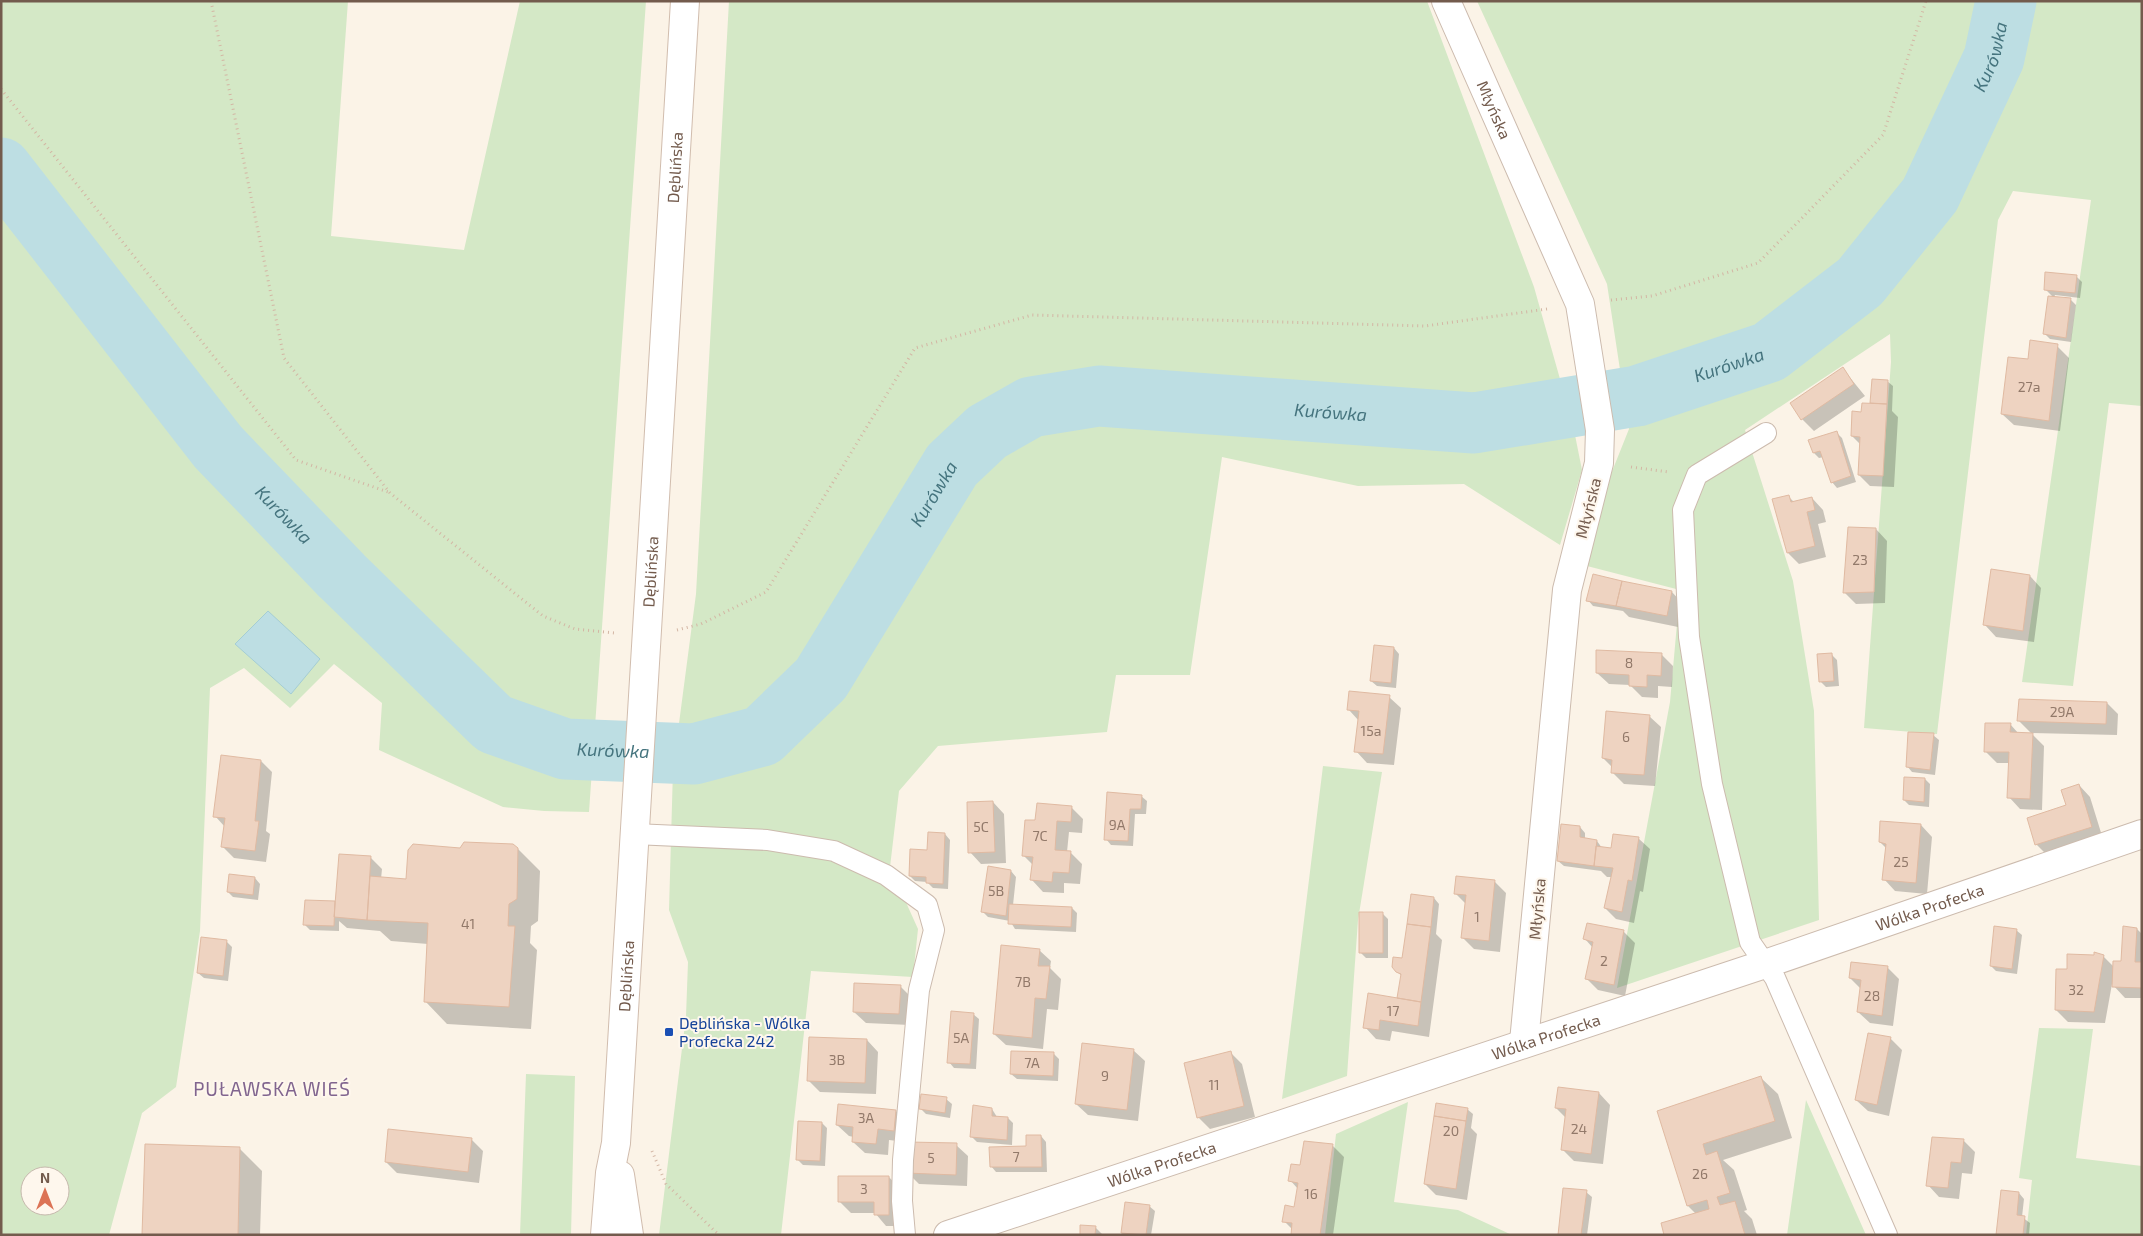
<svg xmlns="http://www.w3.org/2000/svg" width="2143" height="1236" viewBox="0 0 2143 1236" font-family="'Exo 2',sans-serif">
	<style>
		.green { fill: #d4e8c6; fill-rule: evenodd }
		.water { fill: #bddee3; stroke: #a4cdd4 }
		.shadow { fill: #0003 }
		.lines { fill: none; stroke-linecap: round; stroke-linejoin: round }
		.river { stroke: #bddee3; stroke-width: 61 }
		.building { fill: #eed3c1; stroke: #e0baa2 }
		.lane-casing { stroke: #ccbbae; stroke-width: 22 }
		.street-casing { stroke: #ccbbae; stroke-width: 30 }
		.secondary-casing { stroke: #d1bdae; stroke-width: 30 }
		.path { stroke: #d3b6a4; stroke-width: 3; stroke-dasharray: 1 4; stroke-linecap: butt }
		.lane { stroke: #fff; stroke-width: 20 }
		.street { stroke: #fff; stroke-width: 28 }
		.secondary { stroke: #fff; stroke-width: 28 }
		.transit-dot { fill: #1a4fb4; stroke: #fef7ed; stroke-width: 2 }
		.labels { text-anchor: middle; stroke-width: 4; stroke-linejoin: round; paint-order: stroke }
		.number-label { font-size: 14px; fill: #92796a }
		.street-label { font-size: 16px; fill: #735b4d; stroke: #fef7ed }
		.transit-label { font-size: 16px; fill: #164399; stroke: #fef7ed; text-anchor: start }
		.water-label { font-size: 18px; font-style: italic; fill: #45747e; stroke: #fef7ed }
		.quarter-label { font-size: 19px; letter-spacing: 1px; fill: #81658f; stroke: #fef7ed }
	</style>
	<rect width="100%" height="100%" fill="#fbf3e7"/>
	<path class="green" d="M1 1H348L331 236 464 250 520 1H646L589 812 544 811 503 807 379 750 382 703 334 664 290 708 244 668 210 688 200 931 176 1087 142 1113 109 1235H1ZM30 1176H60V1206H30Z
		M729 1H1427L1534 287 1573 425 1582 470 1560 545 1464 484 1358 486 1222 457 1190 675H1116L1107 732 938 746 899 791 890 867 918 929 913 977 811 971 781 1235H659L686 1016 688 962 669 910 673 769 696 594Z
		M1477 1H2142V406L2109 403 2073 686 2022 682 2091 200 2013 191 1998 220 1937 734 1864 728 1891 362 1890 334 1745 430 1793 581 1814 711 1819 920 1617 988 1670 702 1680 590 1587 566 1611 474 1629 429 1607 284Z
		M1323 766 1382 772 1358 920 1347 1076 1282 1099Z
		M2039 1028 2093 1029 2076 1158 2142 1166V1235H2026L2032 1180 2019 1178Z
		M526 1074 575 1076 571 1235H520Z
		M1806 1100 1866 1235H1787Z
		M1408 1102 1394 1202 1458 1210 1512 1235H1325L1336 1134Z"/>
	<path class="water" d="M268 611 320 659 291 694 235 644Z"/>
	<path class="shadow" d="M2076 276 2082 282 2080 298 2055 295 2054 298 2071 300 2076 305 2071 342 2050 339 2045 334 2053 297 2045 289Z
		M2031 342 2058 347 2069 358 2060 431 2014 425 2002 414 2029 361Z
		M1843 369 1865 396 1814 431 1802 419Z
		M1873 380 1887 381 1893 386 1892 411 1898 417 1894 487 1870 486 1859 475 1861 445 1852 436 1862 413 1872 405Z
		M1836 432 1842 438 1856 482 1837 488 1832 482 1824 457 1819 458 1814 453Z
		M1788 496 1795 503 1812 498 1823 510 1826 522 1818 524 1826 557 1799 564 1788 553Z
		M1876 529 1887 541 1885 603 1856 604 1844 592Z
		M2030 576 2041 588 2034 642 1996 637 1985 625Z
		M1672 592 1683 604 1678 627 1629 617 1623 611 1593 606 1588 600Z
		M1375 647 1394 648 1399 654 1396 688 1377 686 1371 681Z
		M1661 654 1673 666 1672 687 1658 686V698L1642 697 1630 685 1609 684 1597 673Z
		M1832 655 1837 660 1839 686 1826 687 1820 681Z
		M1389 697 1401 708 1394 765 1367 763 1356 751 1359 721 1349 710Z
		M2107 703 2118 714 2117 735 2031 733 2044 746 2042 810 2020 809 2009 797 2010 763H1997L1985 751 2010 724 2019 734H2032L2019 721Z
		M1649 716 1661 727 1655 786 1624 784 1613 773V768L1603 758Z
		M1933 735 1939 740 1935 775 1912 772 1907 766Z
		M261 761 272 772 266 831 270 834 266 862 234 858 222 846 225 827 215 816Z
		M1925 779 1930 784 1929 807 1909 805 1904 800Z
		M2079 785 2090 797 2103 839 2048 856 2036 844 2068 806Z
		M1109 794 1141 796 1147 801 1146 814H1135L1133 846 1111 845 1106 839Z
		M993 802 1004 814 1006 863 981 864 970 852Z
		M1071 807 1083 819 1082 833 1069 832 1067 852H1070L1082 864 1080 884 1064 883V893L1043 892 1032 880 1033 865 1024 856 1037 822Z
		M1921 825 1932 837 1927 894 1895 891 1884 879 1887 849 1880 842Z
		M1580 827 1585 833V839L1597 841 1602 848 1612 849 1638 838 1650 849 1643 892 1640 891 1634 923 1616 919 1605 908 1612 877H1607L1601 871 1564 866 1558 861Z
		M945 834 950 840 948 889 933 888 927 882 915 881 910 876Z
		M461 849H518L540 871 538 921 531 926 530 943 537 950 531 1029 447 1024 425 1001 428 944 391 941 380 931 347 928 339 921V931L310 930 304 924 335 903 336 904 370 857 382 869 381 879 407 881Z
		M1011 871 1016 877 1013 905 1072 908 1077 913 1076 932 1015 929 1010 921 988 917 983 912Z
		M255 878 260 884 258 900 233 897 228 892Z
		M1495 882 1506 893 1500 952 1474 949 1463 938 1466 904 1455 893Z
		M1434 898 1439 904 1436 934 1442 940 1429 1037 1392 1031 1390 1041 1376 1039 1365 1027 1398 999 1402 976 1397 972Z
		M1383 914 1388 919V958H1366L1360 952Z
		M1588 924 1624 932 1635 943 1625 996 1598 990 1587 979 1593 948 1585 939Z
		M2137 929 2142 934V998H2125L2112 984 2105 1023 2068 1022 2056 1010 2068 970 2103 956 2114 967 2122 962Z
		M2016 930 2022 935 2017 974 1996 971 1991 966Z
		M226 941 232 947 228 981 204 978 198 973Z
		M1039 950 1051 961 1050 968 1061 979 1058 1010 1047 1009 1043 1049 1006 1045 994 1034Z
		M1887 967 1899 979 1893 1026 1870 1023 1858 1012 1861 989 1850 978Z
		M900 986 912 998 910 1025 866 1023 854 1012Z
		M973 1014 979 1019 976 1069 954 1068 949 1062Z
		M1890 1038 1902 1050 1889 1116 1868 1111 1856 1100Z
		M867 1040 878 1052 876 1094 820 1092 808 1080Z
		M1133 1050 1145 1061 1138 1121 1088 1115 1076 1104Z
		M1231 1053 1242 1064 1255 1117 1210 1129 1198 1117Z
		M1054 1054 1059 1059 1058 1081 1017 1079 1011 1074Z
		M1760 1077 1778 1094 1792 1138 1723 1160 1734 1170 1747 1210 1744 1211 1752 1219 1757 1235H1665L1696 1214 1688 1206 1659 1112Z
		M1599 1093 1610 1105 1603 1164 1574 1161 1562 1149 1566 1118 1556 1108Z
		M946 1099 952 1104 950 1118 926 1114 921 1109Z
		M992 1109 997 1117 1008 1118 1013 1123 1012 1145 977 1142 971 1136Z
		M1467 1109 1473 1114 1471 1128 1477 1134 1467 1200 1436 1195 1425 1184Z
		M896 1111 907 1123 905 1142 889 1140 888 1155 865 1153 853 1142 854 1137 849 1136 837 1125Z
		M822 1123 827 1128 825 1166 803 1165 797 1159Z
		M1041 1136 1046 1142 1047 1172H996L991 1166 1027 1147Z
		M471 1139 483 1151 479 1183 397 1173 386 1162Z
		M1963 1140 1975 1152 1972 1174 1962 1173 1959 1199 1939 1197 1928 1185Z
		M956 1145 968 1156 967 1186 919 1184 907 1172Z
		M1333 1146 1344 1157 1333 1235H1292L1293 1230 1284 1221 1295 1208 1298 1189 1290 1180 1301 1167Z
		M240 1149 262 1171 260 1235H143Z
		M889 1177 900 1189V1226H886L875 1213H851L839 1201Z
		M1586 1192 1592 1197 1587 1235H1559Z
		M2019 1193 2024 1199 2022 1217 2030 1223 2029 1235H1997Z
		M1126 1203 1149 1206 1155 1211 1151 1235H1122Z
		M1095 1227 1103 1235H1081Z"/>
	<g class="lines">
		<path class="river" id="s1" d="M1 168 218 447 342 576 494 724 565 749 694 754 762 736 821 679 952 465 987 432 1031 407 1099 396 1474 423 1637 396 1769 352 1860 282 1930 195 1994 58 2006 1"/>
	</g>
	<path class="building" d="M2045 272 2077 275 2075 293 2044 290Z
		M2048 296 2071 298 2066 338 2043 334Z
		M2030 340 2058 344 2049 421 2001 414 2008 357 2028 359Z
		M1843 367 1854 384 1801 420 1790 403Z
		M1872 379 1888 380 1887 404 1870 403Z
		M1862 403 1887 404 1883 476 1858 475 1860 437 1851 436 1852 411 1861 412Z
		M1837 431 1851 476 1831 483 1820 451 1813 453 1808 440Z
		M1789 495 1791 502 1812 497 1815 510 1807 512 1815 546 1787 553 1772 499Z
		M1848 527 1876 528 1874 592 1843 593Z
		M1991 569 2030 575 2023 631 1983 625Z
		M1593 574 1622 581 1616 606 1586 601Z
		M1622 581 1672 591 1667 616 1616 606Z
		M1374 645 1394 647 1391 683 1370 681Z
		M1596 650 1662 653 1661 676 1647 675V687L1629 686V675L1596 673Z
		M1832 653 1834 681 1819 682 1817 654Z
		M1349 691 1390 695 1383 754 1354 752 1359 711 1347 710Z
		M2019 699 2107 702 2106 724 2017 721Z
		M1606 711 1650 715 1644 775 1611 773 1612 760 1602 758Z
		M1985 723H2011L2010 732 2033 733 2030 799 2007 798 2009 752H1984Z
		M1908 732 1934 733 1930 770 1906 767Z
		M221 755 261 760 255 821H259L255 851 221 847 225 818 213 817Z
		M1904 777 1925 778 1924 802 1903 800Z
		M2079 784 2092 827 2035 845 2027 818 2066 805 2061 790Z
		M1107 792 1142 795 1141 809H1130L1128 841 1104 840Z
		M993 801 995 852 968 853 967 802Z
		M1037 803 1072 806 1071 822 1057 821 1055 850 1071 851 1069 873 1053 872 1052 882 1030 880 1033 857 1022 856 1025 820H1035Z
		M1880 821 1921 824 1916 883 1882 880 1886 844 1879 842Z
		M1561 824 1580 826V837L1597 840 1594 866 1557 861Z
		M928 832 945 833 943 884 926 883V877L909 876 910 849 927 850Z
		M1613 834 1639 837 1632 881 1628 880 1622 912 1604 908 1613 868 1594 866 1596 846 1611 848Z
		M464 842 513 844 518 848 517 899 509 904 508 926H515L509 1007 424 1002 428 923 367 920 370 876 406 879 408 850 413 844 460 848Z
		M339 854 371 856 367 920 334 917Z
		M988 866 1011 870 1006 916 981 912Z
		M229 874 255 877 253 895 227 892Z
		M1456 876 1495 880 1489 941 1461 938 1466 895 1454 894Z
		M1411 894 1434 897 1431 927 1407 924Z
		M305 900 335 901 334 926 303 925Z
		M1009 904 1072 907 1071 927 1008 924Z
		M1359 912H1383V953H1359Z
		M1587 923 1624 930 1614 985 1585 979 1593 942 1583 939Z
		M1407 924 1431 927 1421 1002 1397 998 1401 974 1396 972 1392 967 1393 957 1402 958Z
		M1994 926 2017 929 2012 969 1990 966Z
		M2123 926 2137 928 2135 962H2142V988L2112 987 2113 961H2121Z
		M201 937 227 940 223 976 197 973Z
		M1001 945 1040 949 1038 966H1050L1046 999 1035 998 1032 1038 993 1034Z
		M2094 952 2104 955 2094 1012 2055 1010 2056 969H2067V954L2094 955Z
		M1851 962 1888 966 1882 1016 1857 1012 1861 980 1849 978Z
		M854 983 901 985 899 1014 853 1012Z
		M1368 993 1421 1002 1418 1026 1380 1020 1379 1030 1363 1028Z
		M951 1011 974 1013 970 1064 947 1063Z
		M1868 1033 1891 1037 1877 1105 1855 1100Z
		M809 1037 867 1039 865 1083 807 1081Z
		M1082 1043 1134 1049 1127 1110 1075 1104Z
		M1011 1051 1054 1052 1053 1076 1010 1074Z
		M1231 1051 1244 1106 1197 1118 1184 1063Z
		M1761 1076 1775 1121 1703 1144 1706 1155 1717 1151 1730 1193 1717 1197 1720 1205 1735 1201 1745 1235H1664L1661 1223 1709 1209 1707 1200 1687 1206 1657 1111Z
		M1558 1087 1599 1092 1591 1154 1561 1150 1566 1109 1555 1108Z
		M921 1094 947 1097 945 1113 919 1109Z
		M1436 1103 1468 1108 1466 1121 1434 1116Z
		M838 1104 896 1110 894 1131 878 1129 876 1144 852 1142 853 1127 836 1125Z
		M973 1105 992 1108V1116L1008 1117 1007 1140 970 1137Z
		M1434 1116 1466 1121 1456 1189 1424 1184Z
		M798 1121 822 1122 820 1161 796 1160Z
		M388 1129 472 1138 468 1172 385 1162Z
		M1026 1135H1041L1042 1167H990L989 1147 1026 1146Z
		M1932 1137 1964 1139 1961 1163 1951 1162 1948 1188 1926 1186Z
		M1304 1141 1333 1144 1320 1235H1291L1292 1223 1282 1222 1285 1205 1294 1207 1298 1183 1288 1181 1291 1164 1300 1165Z
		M908 1142 957 1143 956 1175 906 1173Z
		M145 1144 240 1147 238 1235H142Z
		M838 1176H889V1215H874V1202H838Z
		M1563 1188 1587 1190 1581 1235H1558Z
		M2001 1190 2019 1192 2017 1215 2025 1216 2023 1235H1996Z
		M1125 1202 1150 1205 1146 1235 1121 1233Z
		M1080 1225 1096 1226 1095 1235H1080Z"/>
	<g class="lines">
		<g class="lane-casing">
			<path id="lane" d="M1766 433 1697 475 1683 510 1689 637 1712 784 1750 942 1775 978 1887 1235
				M634 834 767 840 834 851 886 875 927 905 934 930 919 990 903 1160 902 1201 905 1235"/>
		</g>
		<g class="street-casing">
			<g id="street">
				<path id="s2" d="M1446 1 1580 304 1600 430 1599 463 1567 590 1524 1042"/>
				<path id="s3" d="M948 1235 1765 964 2142 834"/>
			</g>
		</g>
		<g class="secondary-casing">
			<g id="secondary">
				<path d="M620 1175 629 1235"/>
				<path id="s4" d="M605 1235 610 1173 616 1143 685 1"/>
			</g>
		</g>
		<path class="path" d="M211 1 284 358 390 493 543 616 575 629 615 633
			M1 89 296 460 388 492
			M1611 300 1652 296 1758 263 1883 135 1926 1
			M1631 467 1669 472
			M677 630 701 624 766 592 915 348 1032 315 1425 326 1547 309
			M652 1151 666 1184 719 1235"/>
		<use href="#lane" class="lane"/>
		<use href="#street" class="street"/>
		<use href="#secondary" class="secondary"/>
	</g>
	<rect class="transit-dot" x="664" y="1027" width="10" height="10" rx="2.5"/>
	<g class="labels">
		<g class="number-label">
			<text x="2029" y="392">27a</text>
			<text x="1860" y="565">23</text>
			<text x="1629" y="668">8</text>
			<text x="2062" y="717">29A</text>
			<text x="1371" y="736">15a</text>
			<text x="1626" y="742">6</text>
			<text x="1117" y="830">9A</text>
			<text x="981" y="832">5C</text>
			<text x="1040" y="841">7C</text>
			<text x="1901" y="867">25</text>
			<text x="996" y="896">5B</text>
			<text x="1477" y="922">1</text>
			<text x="468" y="929">41</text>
			<text x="1604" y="966">2</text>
			<text x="1023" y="987">7B</text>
			<text x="2076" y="995">32</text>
			<text x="1872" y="1001">28</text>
			<text x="1393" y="1016">17</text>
			<text x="961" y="1043">5A</text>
			<text x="837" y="1065">3B</text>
			<text x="1032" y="1068">7A</text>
			<text x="1105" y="1081">9</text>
			<text x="1214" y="1090">11</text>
			<text x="866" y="1123">3A</text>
			<text x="1579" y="1134">24</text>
			<text x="1451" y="1136">20</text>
			<text x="1016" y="1162">7</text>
			<text x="931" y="1163">5</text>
			<text x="1700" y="1179">26</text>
			<text x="864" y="1194">3</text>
			<text x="1311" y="1199">16</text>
		</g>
		<g class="street-label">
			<text dy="6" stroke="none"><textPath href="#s2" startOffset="119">Młyńska</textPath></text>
			<text dy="6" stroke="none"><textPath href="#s4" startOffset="1070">Dęblińska</textPath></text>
			<text transform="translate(1588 508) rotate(-76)" y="6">Młyńska</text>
			<text dy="6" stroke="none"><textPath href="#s4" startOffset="665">Dęblińska</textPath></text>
			<text dy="6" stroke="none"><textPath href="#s3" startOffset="1035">Wólka Profecka</textPath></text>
			<text transform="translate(1537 909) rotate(-85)" y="6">Młyńska</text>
			<text dy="6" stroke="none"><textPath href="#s4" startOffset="260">Dęblińska</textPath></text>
			<text dy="6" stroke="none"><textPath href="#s3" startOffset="630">Wólka Profecka</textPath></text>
			<text dy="6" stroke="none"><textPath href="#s3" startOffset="225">Wólka Profecka</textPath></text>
		</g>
		<g class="transit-label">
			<text x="679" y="1029">Dęblińska - Wólka<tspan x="679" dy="18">Profecka 242</tspan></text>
		</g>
		<g class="water-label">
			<text dy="6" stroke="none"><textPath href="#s1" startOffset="2578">Kurówka</textPath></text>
			<text dy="6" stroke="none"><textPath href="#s1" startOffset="2158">Kurówka</textPath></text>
			<text dy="6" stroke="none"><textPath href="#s1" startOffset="1752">Kurówka</textPath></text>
			<text dy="6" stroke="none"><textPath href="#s1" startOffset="1318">Kurówka</textPath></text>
			<text dy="6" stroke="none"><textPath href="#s1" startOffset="448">Kurówka</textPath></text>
			<text dy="6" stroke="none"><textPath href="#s1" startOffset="868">Kurówka</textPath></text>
		</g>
		<g class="quarter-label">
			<text x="272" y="1096">PUŁAWSKA WIEŚ</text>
		</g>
	</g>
	<rect width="2143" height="1236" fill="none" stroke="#735b4d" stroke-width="5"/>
	<g transform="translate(45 1191)"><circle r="24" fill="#fef7ed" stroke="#c6b9ad"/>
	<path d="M0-4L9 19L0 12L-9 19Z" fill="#dc7355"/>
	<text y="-8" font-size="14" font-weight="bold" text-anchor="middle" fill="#735b4d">N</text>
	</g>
</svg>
